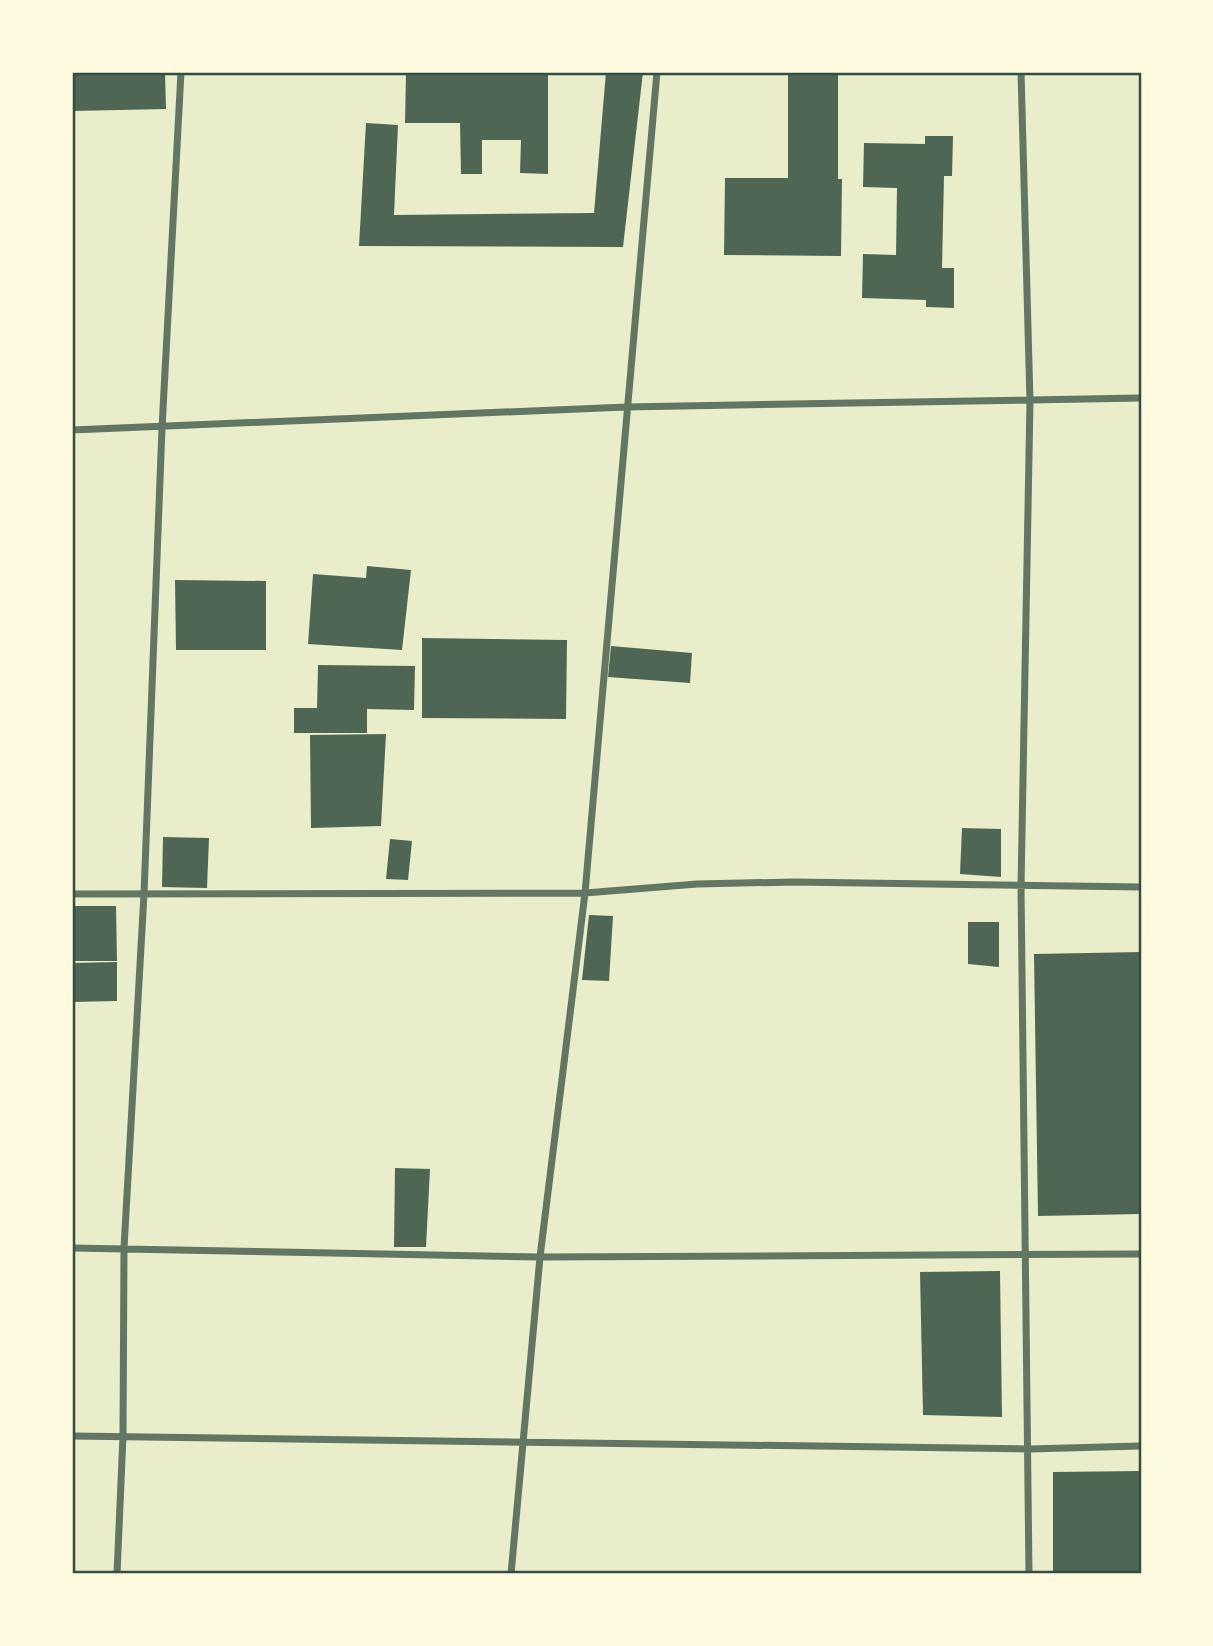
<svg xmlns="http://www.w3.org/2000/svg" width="1213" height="1646" viewBox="0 0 1213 1646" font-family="Georgia,serif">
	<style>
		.building { fill: #4f6655 }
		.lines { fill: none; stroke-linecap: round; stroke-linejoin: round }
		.minor { stroke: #617663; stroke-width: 7 }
		.neatline { fill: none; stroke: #344e41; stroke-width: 2.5 }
	</style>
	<rect width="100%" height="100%" fill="#e9edc9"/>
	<path class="building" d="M72 72H165L166 109 72 111Z
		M606 72H643L623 247 359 246 366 123 398 125 394 215 594 213Z
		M788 72H838V179H842L841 256 724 255 725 178H788Z
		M548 73V174L520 173 521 140H482V174H461L460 123H405L406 74Z
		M925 136H953L952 176H944L942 268H954V308L926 307V300L862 298 863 254 896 255 897 188 863 187 864 143 925 144Z
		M367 566 411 570 402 650 308 644 313 574 366 578Z
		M175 580 266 581V650H176Z
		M422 638 567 640 566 719 422 718Z
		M611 646 692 653 690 683 608 677Z
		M318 665 415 666 414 710 367 709V733H294V708H317Z
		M386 734 381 826 311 828 310 735Z
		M962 828 1001 829V877L960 874Z
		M163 837 209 838 207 888 162 887Z
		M390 839 412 841 408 880 386 879Z
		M72 906H116L117 961H72Z
		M589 915 613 916 609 981 582 980Z
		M968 922H999V967L968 964Z
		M1141 952V1214L1038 1216 1034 954Z
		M117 962V1001L72 1002V963Z
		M395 1168 430 1169 426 1247H394Z
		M1000 1271 1002 1417 923 1415 920 1272Z
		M1141 1471V1574H1053V1472Z"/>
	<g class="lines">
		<path class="minor" d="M1021 72 1030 401 1021 887 1029 1574
			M72 430 626 407 1141 398
			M72 894 585 893 697 884 794 882 1141 887
			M72 1248 540 1257 1141 1254
			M72 1436 1029 1449 1141 1446
			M117 1574 123 1436 124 1248 144 894 162 428 181 72
			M511 1574 540 1257 585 893 657 72"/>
	</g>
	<rect width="1213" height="1646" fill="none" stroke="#fefae0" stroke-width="147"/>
	<rect x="74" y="74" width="1066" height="1498" class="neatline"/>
</svg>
